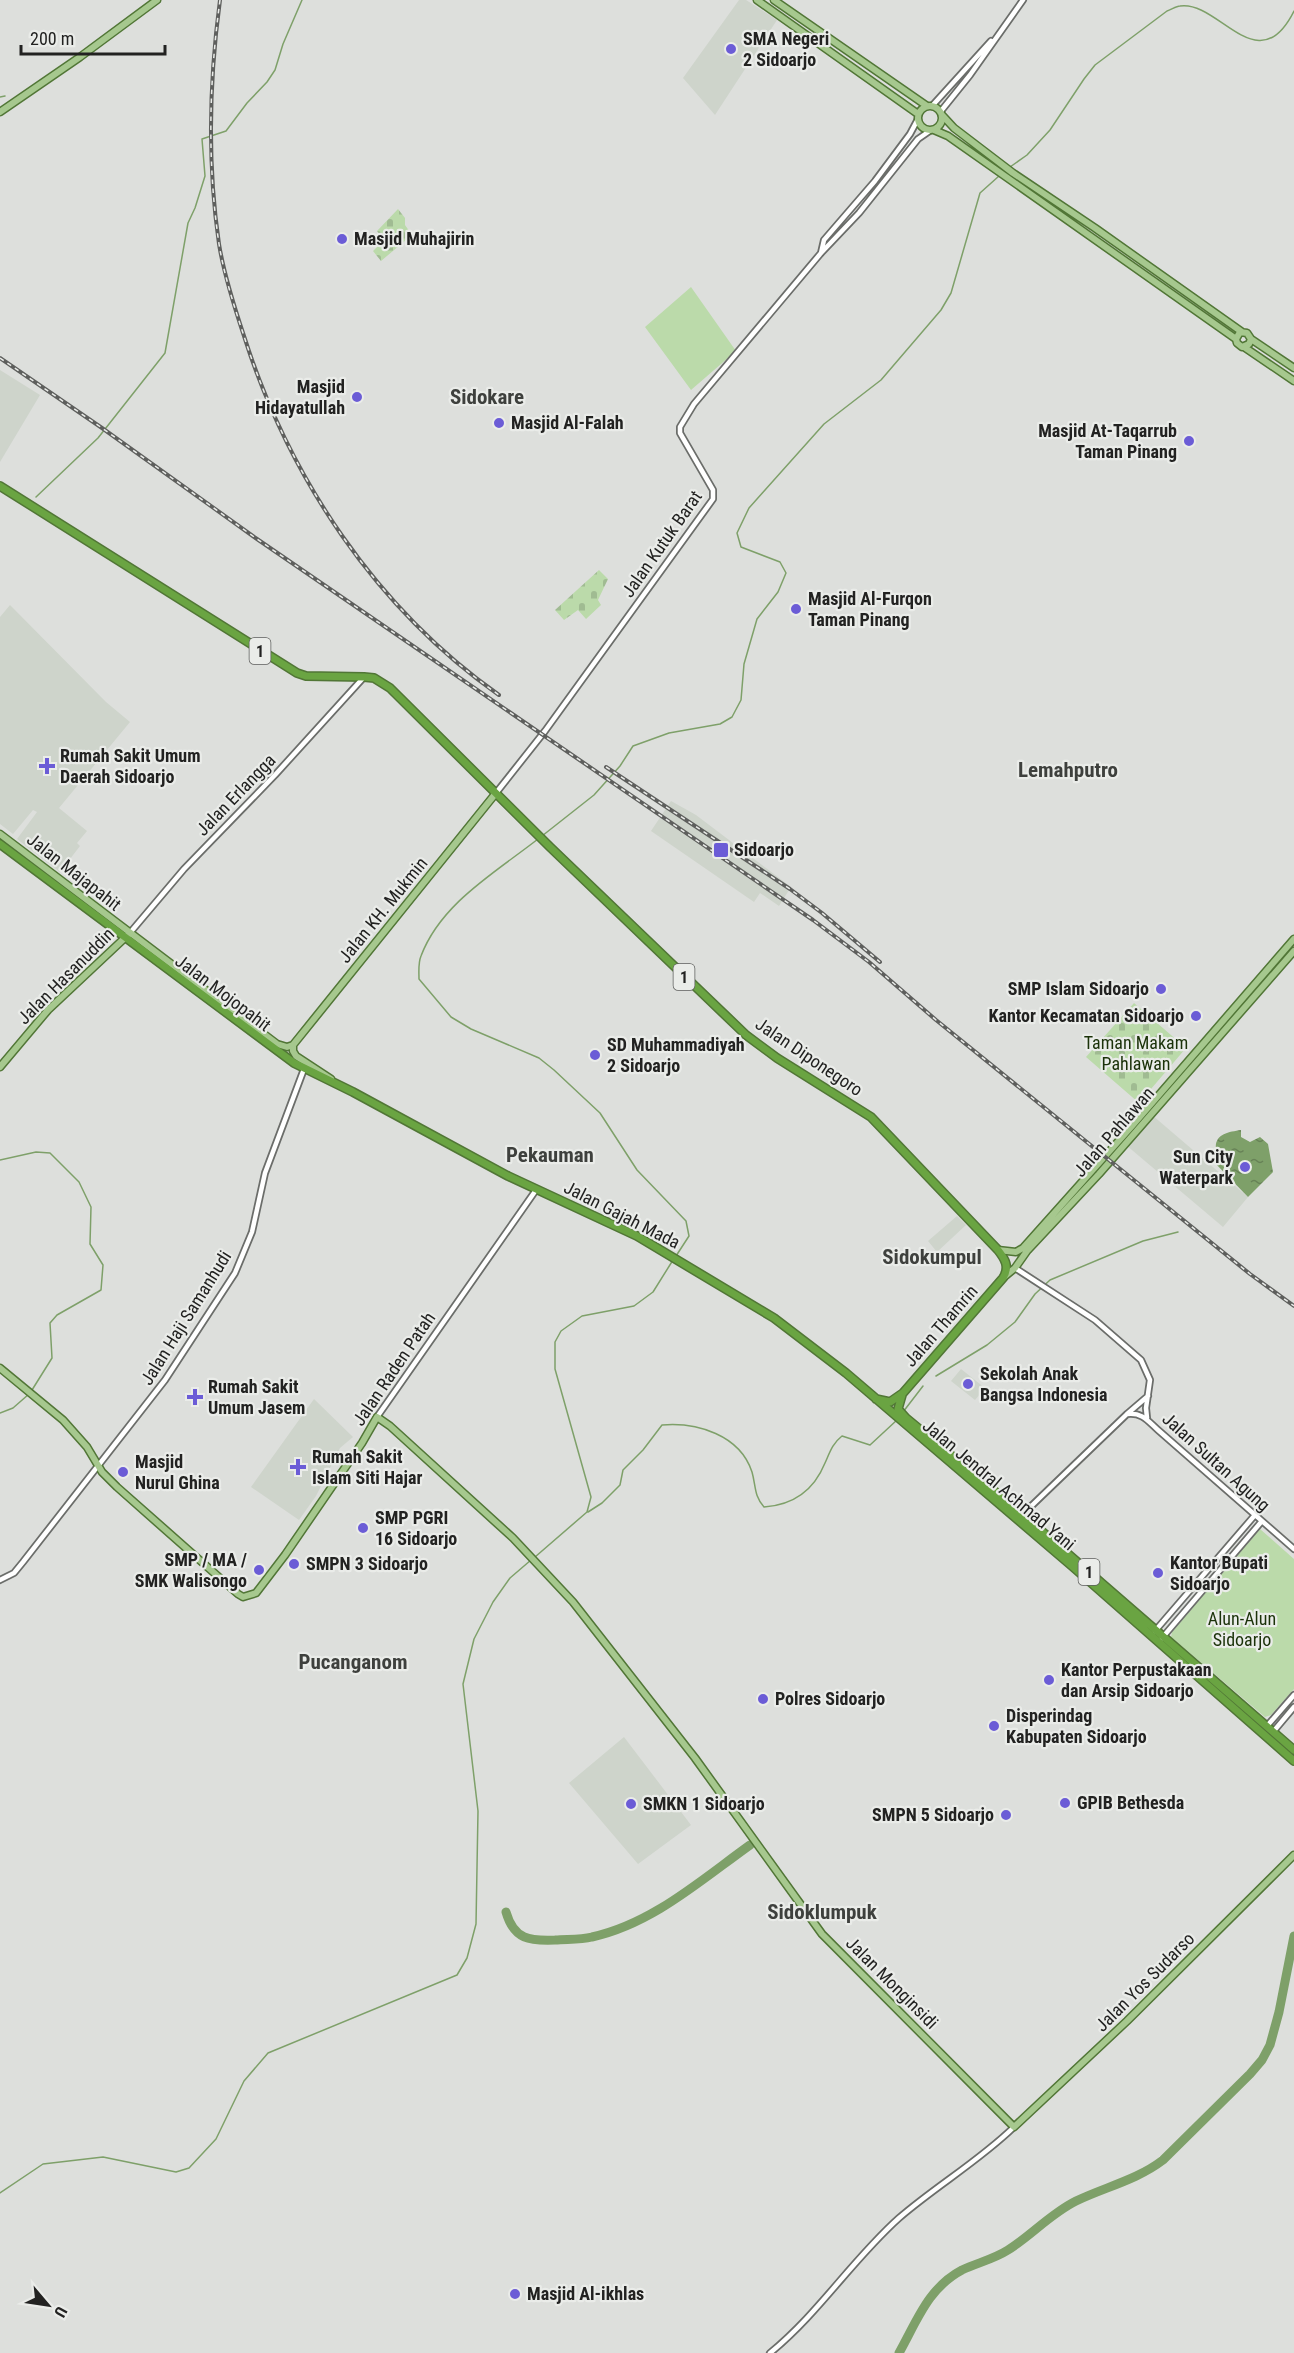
<svg xmlns="http://www.w3.org/2000/svg" width="1294" height="2353" viewBox="0 0 1294 2353" font-family="'Roboto Condensed',sans-serif">
	<style>
		.built { fill: #ced4cb }
		.cemetery { fill: url(#cemetery-stones) }
		.green { fill: #bbdaaa }
		.water { fill: url(#water-ripples) }
		.lines { fill: none; stroke-linecap: round; stroke-linejoin: round }
		.stream { stroke: #7ea069; stroke-width: 1.5 }
		.river { stroke: #7ea069; stroke-width: 9 }
		.minor-casing { stroke: #6b6d6a; stroke-width: 8 }
		.major-casing { stroke: #517636; stroke-width: 9 }
		.highway-casing { stroke: #517636; stroke-width: 10 }
		.minor { stroke: #fff; stroke-width: 4.5 }
		.major { stroke: #a6c88e; stroke-width: 6 }
		.highway { stroke: #6aa442; stroke-width: 7 }
		.rail-casing { stroke: #5e5f5d; stroke-width: 4 }
		.rail { stroke: #eaece9; stroke-width: 1.5; stroke-dasharray: 4.5; stroke-linecap: butt }
		.poi-dot { fill: #6b5cd6; stroke: #eaece9; stroke-width: 2 }
		.labels { text-anchor: middle; stroke-width: 4.5; stroke-linejoin: round; paint-order: stroke }
		.shield { fill: #eaece9; stroke: #5e5f5d; stroke-width: 1.5 }
		.shield-label { font-size: 16px; font-weight: bold; fill: #222221 }
		.poi-label { font-size: 18px; font-weight: bold; fill: #222221; stroke: #eaece9; text-anchor: start }
		.street-label { font-size: 18px; fill: #222221; stroke: #eaece9 }
		.park-label { font-size: 18px; fill: #1b3209; stroke: #eaece9 }
		.quarter-label { font-size: 21px; font-weight: bold; fill: #3e403d; stroke: #eaece9 }
	</style>
	<defs>
		<pattern id="cemetery-stones" width="16" height="16" patternUnits="userSpaceOnUse" patternTransform="scale(1.5)"><rect width="16" height="16" fill="#bbdaaa"/><path d="M2 7V4a2 2 0 0 1 4 0v3zM10 15v-3a2 2 0 0 1 4 0v3z" fill="#a0bb92"/></pattern>
		<pattern id="water-ripples" width="26" height="14" patternUnits="userSpaceOnUse" patternTransform="scale(1.5)"><rect width="26" height="14" fill="#7ea069"/><path d="M2 4q2-2 4 0t4 0M15 11q2-2 4 0t4 0" fill="none" stroke="#678256"/></pattern>
	</defs>
	<rect width="100%" height="100%" fill="#dddfdc"/>
	<path class="built" d="M739 0H746L777 20 715 115 683 78Z
		M0 370 40 395 0 462Z
		M10 605 106 702 130 722 59 808 87 831 77 843 80 846 60 872 17 839 37 812 33 810 13 834 0 824V617Z
		M671 801 696 815 791 887 779 906 760 893 754 902 651 831Z
		M1152 1115 1248 1197 1223 1227 1126 1145Z
		M957 1216 966 1225 937 1252 928 1241Z
		M961 1369 985 1388 975 1400 951 1381Z
		M314 1399 353 1437 340 1448 316 1496 299 1520 251 1487Z
		M624 1737 691 1825 638 1864 569 1783Z"/>
	<path class="cemetery" d="M398 209 405 218V225L412 235 381 261 373 251 384 240 377 231Z
		M599 570 608 579 598 600 601 605 586 619 578 610 564 620 555 610Z
		M1134 1003 1186 1048 1139 1103 1086 1057Z"/>
	<path class="green" d="M691 287 736 351 691 390 645 327Z
		M1260 1529 1294 1559V1689L1271 1715 1265 1717 1171 1637 1172 1632Z"/>
	<path class="water" d="M1241 1130V1137L1250 1142 1260 1137 1268 1144 1273 1172 1248 1197 1214 1162 1212 1151 1216 1150C1214 1134 1228 1132 1241 1130Z"/>
	<g class="lines">
		<path class="stream" d="M0 97 5 96
			M1010 167 1027 155 1050 130 1084 79 1095 65 1167 11C1171 10 1176 6 1180 6 1219 0 1258 83 1294 11
			M36 497 98 438 165 353 188 223 195 208 205 176 202 139 226 131 247 103 267 82 275 70 283 44 302 0
			M542 836 594 795 620 766 633 746 669 733 720 724 732 717 741 700 744 664 757 619 778 592 786 573 780 562 741 547 737 533 749 508 824 424 881 380 941 310 951 293 980 193 999 176
			M538 839C496 872 441 903 421 956 418 963 419 972 419 979L451 1017 471 1029 539 1058 554 1070 600 1113 637 1170 686 1221 689 1236 676 1256
			M0 1160 36 1152 50 1153 79 1182 91 1207 90 1244 103 1265 101 1290 57 1315 50 1323 52 1358 32 1390
			M936 1376 987 1345 1015 1322 1035 1294 1050 1280 1143 1241 1178 1232
			M903 1412 923 1386
			M0 1413 13 1408 29 1394
			M588 1512 602 1503 620 1485 623 1470 643 1450 662 1425C697 1422 740 1435 752 1472 756 1486 754 1496 764 1507 793 1505 814 1490 825 1463 830 1452 832 1444 842 1436L870 1445 897 1420
			M535 1557 587 1512 591 1497 555 1369V1342L561 1331 582 1316 634 1306 653 1292 673 1260
			M0 2193 43 2164 103 2157 176 2172 189 2168 216 2139 244 2081 268 2053 457 1975 467 1958 476 1924 478 1811 463 1684 474 1639 493 1602 510 1578 531 1560"/>
		<path class="river" d="M506 1912C514 1940 530 1941 555 1940 568 1939 580 1940 592 1937 652 1924 701 1880 750 1845
			M899 2353C917 2321 928 2288 962 2270 977 2263 994 2259 1008 2250 1032 2235 1050 2214 1076 2201 1105 2187 1137 2180 1163 2160L1250 2074 1262 2060 1270 2045 1279 2012 1294 1936"/>
		<g class="minor-casing">
			<path id="minor" d="M932 106 991 41
				M941 111 970 75 1023 0
				M821 253 824 240 875 181 910 134 918 119
				M496 793 545 731 713 499V490L680 433V427L694 404 821 253 859 213 918 139 931 130
				M129 934 184 869 275 775 364 677
				M1015 1268 1095 1320 1141 1360 1150 1380 1146 1408 1147 1418
				M1127 1414 1148 1396
				M377 1417 536 1190
				M1023 1514 1127 1414C1142 1412 1148 1421 1158 1430L1294 1549
				M0 1580 14 1573 23 1562 165 1380 235 1273 252 1232 265 1173 304 1069
				M1155 1631 1255 1515
				M1162 1638 1262 1521
				M1267 1726 1294 1695
				M1273 1732 1294 1707
				M770 2353C819 2313 852 2260 899 2218 936 2186 979 2161 1014 2127"/>
		</g>
		<g class="major-casing">
			<path id="major" d="M757 0 918 114
				M774 0 927 106
				M918 118a12 12 0 1 1 24 0a12 12 0 1 1-24 0Z
				M0 112 80 57 157 0
				M942 115 954 128 1013 173 1095 228 1242 332
				M934 130 948 136 1236 339
				M1251 339 1249 344 1242 347 1237 343 1236 339 1240 332 1247 333 1251 339 1294 368
				M1244 347 1294 381
				M0 834 277 1044 287 1047 293 1045
				M293 1045 496 793
				M293 1045V1051L296 1056 331 1079
				M0 1067 48 1010 129 934
				M998 1250 1016 1252 1023 1248 1132 1126 1294 939
				M1004 1277 1015 1268 1027 1251 1099 1174 1294 951
				M0 1368 63 1420 87 1447 102 1472 117 1487 238 1594 243 1597 256 1593 285 1555 362 1443 377 1417 390 1426 513 1538 573 1602 695 1758 822 1934 1014 2127 1127 2021 1294 1855"/>
		</g>
		<g class="highway-casing">
			<path id="highway" d="M0 486 297 673 306 676 364 677 374 678 390 688 550 847 746 1035 777 1058 871 1117 998 1250C1005 1259 1010 1267 1003 1278L903 1393 890 1402 876 1399
				M0 844 294 1063 353 1092 508 1176 637 1236 774 1318 846 1373 1072 1566 1294 1761
				M902 1395 898 1409 906 1418 1015 1508 1294 1750"/>
		</g>
		<use href="#minor" class="minor"/>
		<use href="#major" class="major"/>
		<use href="#highway" class="highway"/>
		<g class="rail-casing">
			<path id="rail" d="M220 0C209 82 207 162 219 244 224 275 234 306 244 336 289 478 377 609 499 695
				M0 358 102 428 257 539 813 920 869 962 936 1020 1250 1274 1294 1306
				M606 767 790 889 822 913 880 962"/>
		</g>
		<use href="#rail" class="rail"/>
	</g>
	<g class="poi-dot">
		<circle cx="731" cy="49" r="6"/>
		<circle cx="342" cy="239" r="6"/>
		<circle cx="357" cy="397" r="6"/>
		<circle cx="499" cy="423" r="6"/>
		<circle cx="1189" cy="441" r="6"/>
		<circle cx="796" cy="609" r="6"/>
		<path d="M44 757h6v6h6v6h-6v6h-6v-6h-6v-6h6z"/>
		<rect x="713" y="842" width="16" height="16" rx="3"/>
		<circle cx="1161" cy="989" r="6"/>
		<circle cx="1196" cy="1016" r="6"/>
		<circle cx="595" cy="1055" r="6"/>
		<circle cx="1245" cy="1167" r="6"/>
		<circle cx="968" cy="1384" r="6"/>
		<path d="M192 1388h6v6h6v6h-6v6h-6v-6h-6v-6h6z"/>
		<path d="M295 1458h6v6h6v6h-6v6h-6v-6h-6v-6h6z"/>
		<circle cx="123" cy="1472" r="6"/>
		<circle cx="363" cy="1528" r="6"/>
		<circle cx="294" cy="1564" r="6"/>
		<circle cx="259" cy="1570" r="6"/>
		<circle cx="1158" cy="1573" r="6"/>
		<circle cx="1049" cy="1680" r="6"/>
		<circle cx="763" cy="1699" r="6"/>
		<circle cx="994" cy="1726" r="6"/>
		<circle cx="1065" cy="1803" r="6"/>
		<circle cx="631" cy="1804" r="6"/>
		<circle cx="1006" cy="1815" r="6"/>
		<circle cx="515" cy="2294" r="6"/>
	</g>
	<g class="labels">
		<g class="shield">
			<rect x="249.5" y="638" width="21" height="26" rx="4.5"/>
			<rect x="673.5" y="964" width="21" height="26" rx="4.5"/>
			<rect x="1078.5" y="1559" width="21" height="26" rx="4.5"/>
		</g>
		<g class="shield-label">
			<text x="260" y="657">1</text>
			<text x="684" y="983">1</text>
			<text x="1089" y="1578">1</text>
		</g>
		<g class="poi-label">
			<text x="743" y="45">SMA Negeri<tspan x="743" dy="21">2 Sidoarjo</tspan></text>
			<text x="354" y="245">Masjid Muhajirin</text>
			<text x="345" y="393" text-anchor="end">Masjid<tspan x="345" dy="21">Hidayatullah</tspan></text>
			<text x="511" y="429">Masjid Al-Falah</text>
			<text x="1177" y="437" text-anchor="end">Masjid At-Taqarrub<tspan x="1177" dy="21">Taman Pinang</tspan></text>
			<text x="808" y="605">Masjid Al-Furqon<tspan x="808" dy="21">Taman Pinang</tspan></text>
			<text x="60" y="762">Rumah Sakit Umum<tspan x="60" dy="21">Daerah Sidoarjo</tspan></text>
			<text x="734" y="856">Sidoarjo</text>
			<text x="1149" y="995" text-anchor="end">SMP Islam Sidoarjo</text>
			<text x="1184" y="1022" text-anchor="end">Kantor Kecamatan Sidoarjo</text>
			<text x="607" y="1051">SD Muhammadiyah<tspan x="607" dy="21">2 Sidoarjo</tspan></text>
			<text x="1233" y="1163" text-anchor="end">Sun City<tspan x="1233" dy="21">Waterpark</tspan></text>
			<text x="980" y="1380">Sekolah Anak<tspan x="980" dy="21">Bangsa Indonesia</tspan></text>
			<text x="208" y="1393">Rumah Sakit<tspan x="208" dy="21">Umum Jasem</tspan></text>
			<text x="312" y="1463">Rumah Sakit<tspan x="312" dy="21">Islam Siti Hajar</tspan></text>
			<text x="135" y="1468">Masjid<tspan x="135" dy="21">Nurul Ghina</tspan></text>
			<text x="375" y="1524">SMP PGRI<tspan x="375" dy="21">16 Sidoarjo</tspan></text>
			<text x="247" y="1566" text-anchor="end">SMP / MA /<tspan x="247" dy="21">SMK Walisongo</tspan></text>
			<text x="1170" y="1569">Kantor Bupati<tspan x="1170" dy="21">Sidoarjo</tspan></text>
			<text x="306" y="1570">SMPN 3 Sidoarjo</text>
			<text x="1061" y="1676">Kantor Perpustakaan<tspan x="1061" dy="21">dan Arsip Sidoarjo</tspan></text>
			<text x="775" y="1705">Polres Sidoarjo</text>
			<text x="1006" y="1722">Disperindag<tspan x="1006" dy="21">Kabupaten Sidoarjo</tspan></text>
			<text x="1077" y="1809">GPIB Bethesda</text>
			<text x="643" y="1810">SMKN 1 Sidoarjo</text>
			<text x="994" y="1821" text-anchor="end">SMPN 5 Sidoarjo</text>
			<text x="527" y="2300">Masjid Al-ikhlas</text>
		</g>
		<g class="street-label">
			<text transform="translate(662 544) rotate(-55)" y="6">Jalan Kutuk Barat</text>
			<text transform="translate(236 795) rotate(-46)" y="6">Jalan Erlangga</text>
			<text transform="translate(74 872) rotate(38)" y="6">Jalan Majapahit</text>
			<text transform="translate(383 910) rotate(-51)" y="6">Jalan KH. Mukmin</text>
			<text transform="translate(66 976) rotate(-45)" y="6">Jalan Hasanuddin</text>
			<text transform="translate(223 993) rotate(37)" y="6">Jalan Mojopahit</text>
			<text transform="translate(809 1057) rotate(34)" y="6">Jalan Diponegoro</text>
			<text transform="translate(1114 1132) rotate(-49)" y="6">Jalan Pahlawan</text>
			<text transform="translate(622 1215) rotate(27)" y="6">Jalan Gajah Mada</text>
			<text transform="translate(186 1318) rotate(-58)" y="6">Jalan Haji Samanhudi</text>
			<text transform="translate(941 1326) rotate(-49)" y="6">Jalan Thamrin</text>
			<text transform="translate(394 1369) rotate(-56)" y="6">Jalan Raden Patah</text>
			<text transform="translate(1216 1462) rotate(42)" y="6">Jalan Sultan Agung</text>
			<text transform="translate(999 1485) rotate(40)" y="6">Jalan Jendral Achmad Yani</text>
			<text transform="translate(1145 1982) rotate(-45)" y="6">Jalan Yos Sudarso</text>
			<text transform="translate(892 1983) rotate(45)" y="6">Jalan Monginsidi</text>
		</g>
		<g class="park-label">
			<text x="1136" y="1049">Taman Makam<tspan x="1136" dy="21">Pahlawan</tspan></text>
			<text x="1242" y="1625">Alun-Alun<tspan x="1242" dy="21">Sidoarjo</tspan></text>
		</g>
		<g class="quarter-label">
			<text x="487" y="404">Sidokare</text>
			<text x="1068" y="777">Lemahputro</text>
			<text x="550" y="1162">Pekauman</text>
			<text x="932" y="1264">Sidokumpul</text>
			<text x="353" y="1669">Pucanganom</text>
			<text x="822" y="1919">Sidoklumpuk</text>
		</g>
	</g>
	<g transform="translate(48 2305) rotate(119)" stroke="#eaece9" stroke-width="4.5" paint-order="stroke">
	<path d="M0-4.5L10 22L0 15L-10 22Z" fill="#222221"/>
	<text y="-9" font-size="16" font-weight="bold" text-anchor="middle" fill="#222221">U</text>
	</g>
	<path d="M21 45v9h144v-9" fill="none" stroke="#222221" stroke-width="3"/>
	<text x="30" y="45" font-size="18" fill="#222221" stroke="#eaece9" stroke-width="4.5" paint-order="stroke">200 m</text>
</svg>
